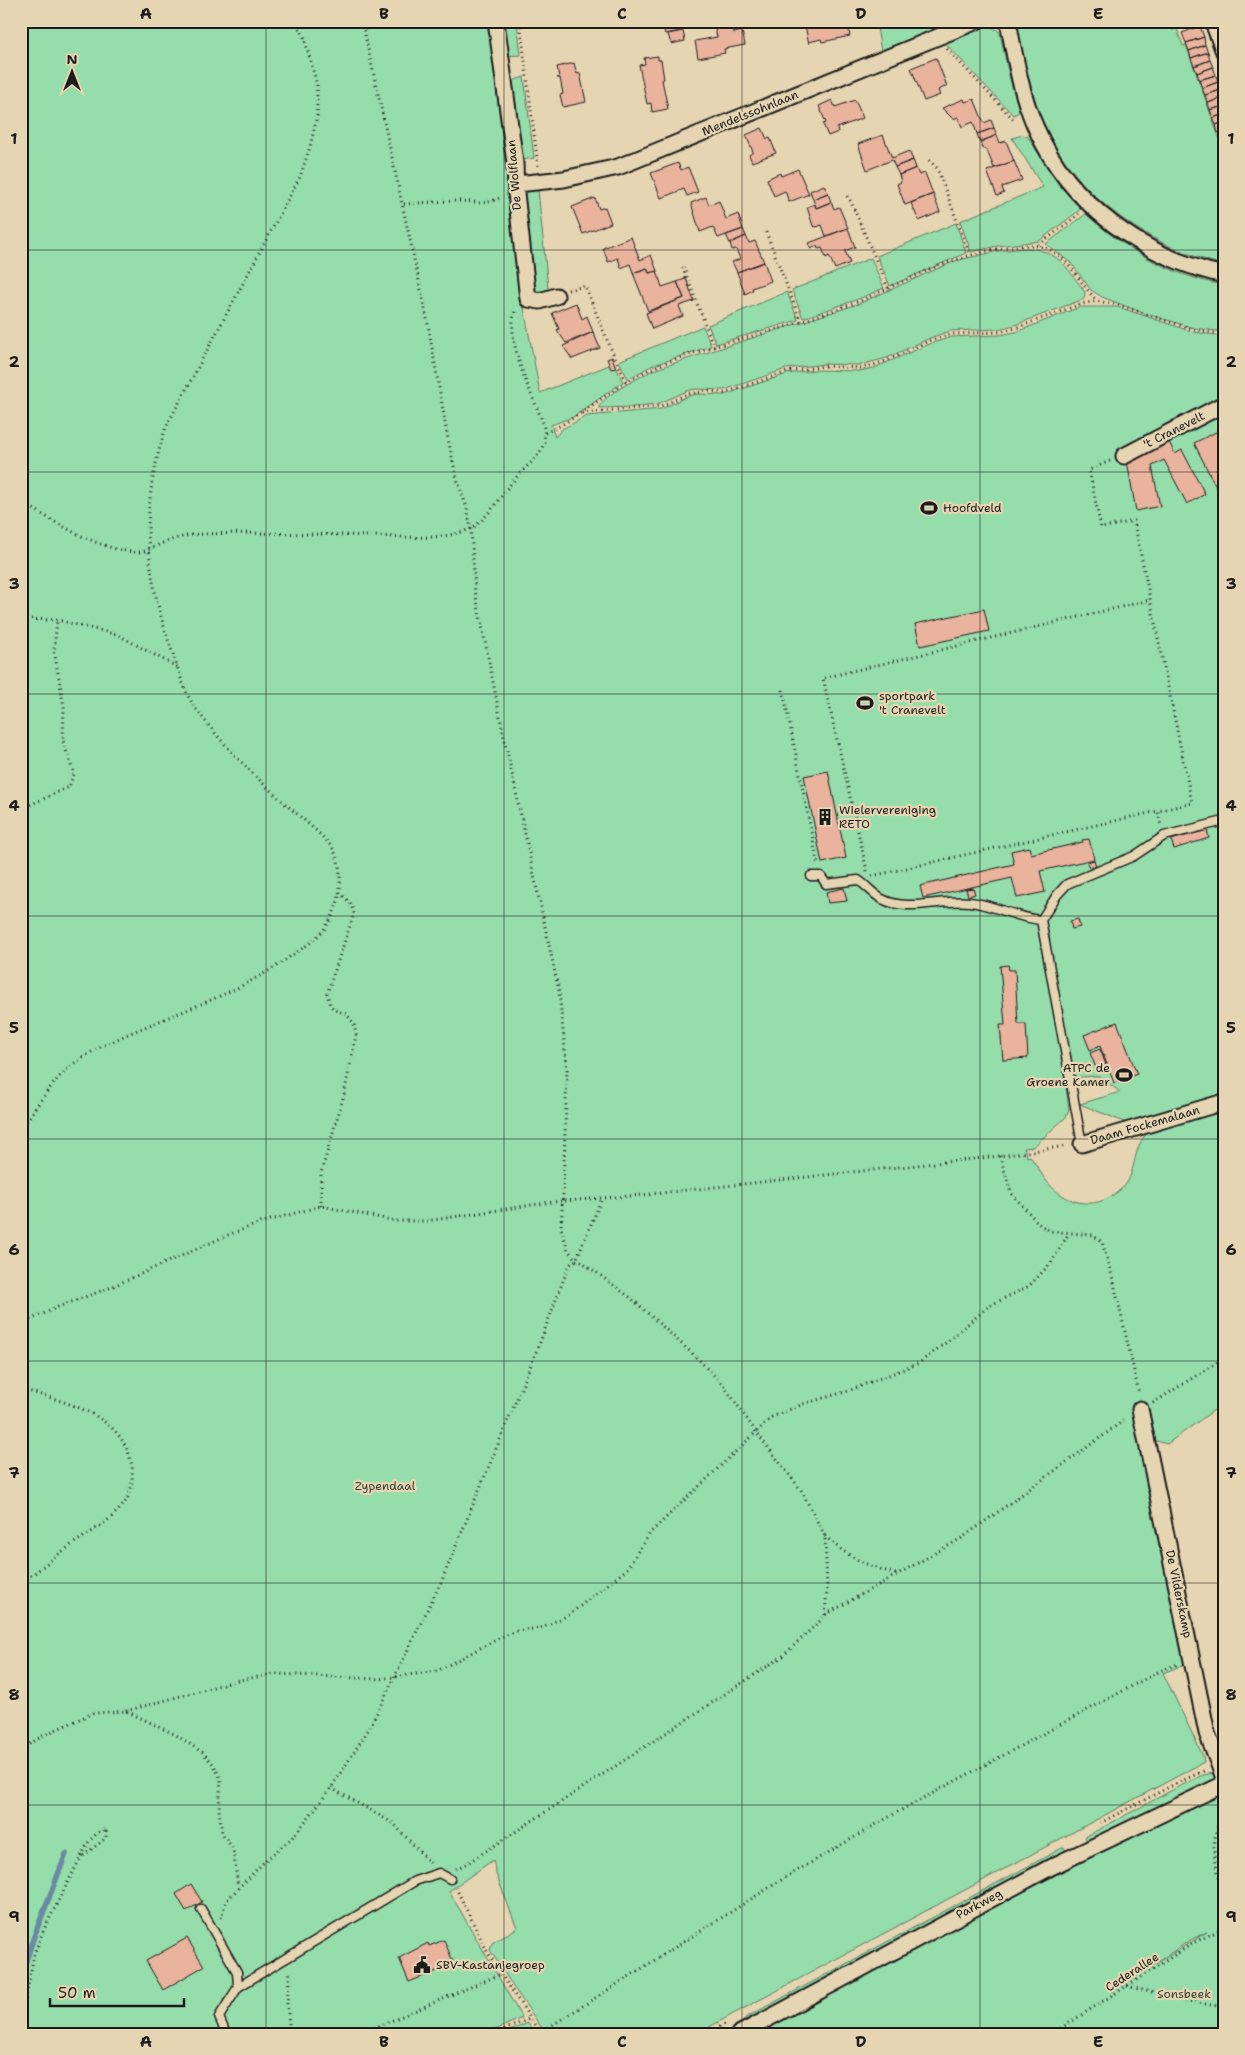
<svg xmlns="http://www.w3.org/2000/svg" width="1245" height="2055" viewBox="0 0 1245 2055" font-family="'Shantell Sans',sans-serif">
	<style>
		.green { fill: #95ddab; stroke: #587c64; fill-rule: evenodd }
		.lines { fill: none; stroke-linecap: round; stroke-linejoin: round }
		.stream { stroke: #698aa2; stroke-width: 5.5 }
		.building { fill: #e9b39e; stroke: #1c1c1c }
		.service-casing { stroke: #1c1c1c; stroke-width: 11 }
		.minor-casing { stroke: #1c1c1c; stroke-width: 19 }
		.path { stroke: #1c1c1c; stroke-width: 3; stroke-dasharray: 1 4; stroke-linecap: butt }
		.service { stroke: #e6d5b2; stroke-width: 8 }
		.minor { stroke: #e6d5b2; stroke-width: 15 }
		.grid { fill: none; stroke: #1c1c1c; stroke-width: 1; stroke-opacity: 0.55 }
		.labels { text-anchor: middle; stroke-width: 4.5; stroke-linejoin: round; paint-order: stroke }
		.street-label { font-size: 12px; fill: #1c1c1c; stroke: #e6d5b2 }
		.poi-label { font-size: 12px; fill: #1c1c1c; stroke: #e6d5b2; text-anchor: start }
		.park-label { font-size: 12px; fill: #344339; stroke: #e6d5b2 }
		.neatline { fill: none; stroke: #1c1c1c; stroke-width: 2 }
		.grid-label { font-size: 16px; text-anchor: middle; font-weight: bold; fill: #1c1c1c }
	</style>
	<rect width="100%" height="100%" fill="#e6d5b2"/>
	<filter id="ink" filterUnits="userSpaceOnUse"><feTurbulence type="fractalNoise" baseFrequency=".02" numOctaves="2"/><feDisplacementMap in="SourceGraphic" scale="10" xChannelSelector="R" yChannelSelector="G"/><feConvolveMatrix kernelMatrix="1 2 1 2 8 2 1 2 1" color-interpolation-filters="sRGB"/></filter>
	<g filter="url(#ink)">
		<path class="green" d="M21 21H488L521 292 540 393 614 363 623 382 573 417 551 425 555 437 562 429 587 416 661 409 688 396 697 394 724 395 787 374 814 370 859 371 874 368 932 343 952 337 999 335 1016 332 1080 307H1118L1193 332 1224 336V1095L1138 1120 1124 1122 1080 1104 1120 1092 1099 1076 1065 1078 1069 1109 1066 1117 1033 1147 1024 1148 1027 1157 1030 1156C1037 1165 1042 1177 1050 1185 1064 1200 1086 1209 1106 1199 1114 1195 1125 1188 1129 1179 1136 1163 1135 1142 1150 1131L1224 1108V1403L1167 1444 1150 1439 1148 1428 1137 1437 1143 1441 1185 1664 1163 1673 1203 1756 1204 1762 696 2034H546L514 1988 490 1950 492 1943 517 1928 496 1874 493 1860 449 1891 522 2018 486 2034H21Z
			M504 21H517L521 55 508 56Z
			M876 21H958L881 52Z
			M1018 21H1147L1150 27 1166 21H1184L1171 26 1172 30 1177 29 1183 46 1186 45 1224 151V265C1156 248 1096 210 1058 151 1034 114 1026 67 1017 24Z
			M982 27C989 27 995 26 1000 33L1009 75 1019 110 1018 113 1013 115 945 43Z
			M524 77 534 158 522 160 512 81Z
			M1023 135 1028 137 1057 182 1081 209 1039 241 998 246 971 252 960 221 1043 187 1012 138Z
			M538 190 548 288 546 291H534L521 198 529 191Z
			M1086 214C1123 248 1173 277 1224 285V332L1194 328 1143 313 1102 297 1091 290 1071 263 1046 244Z
			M956 223 966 253 890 286 877 256Z
			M1027 248C1059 251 1065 266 1083 289L1085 293 1084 299 1015 325 998 329 950 331 930 338 887 358 860 365 824 364 786 369 724 390 696 389 687 391 660 403 634 407 599 408C602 395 641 377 653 370L858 304 955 261 998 251Z
			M871 258 884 288 856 300 803 318 792 290Z
			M787 292 798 320 716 344 708 325Z
			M703 326 711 346 651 366 628 379 619 361Z
			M1214 1773 1216 1776 1213 1781 1087 1841 1085 1837 1178 1787 1203 1775Z
			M1224 1793V2034H752L977 1913ZM1207 1932 1111 1992 1192 1939Z
			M1064 1847 1066 1852 990 1890 747 2021 745 2018Z
			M528 2023 535 2034H503Z"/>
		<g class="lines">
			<path class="stream" d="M21 1977 33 1939 66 1854"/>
		</g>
		<path class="building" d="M804 21H847L850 36 822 42 821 39 809 42V44Z
			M1148 21H1164L1150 26Z
			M680 22 681 31 665 34 663 26Z
			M732 26 734 33 742 31 745 45 724 49 725 53 698 58 695 41 717 37 715 29Z
			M1200 26 1204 37 1186 43 1182 33Z
			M683 31 685 41 671 44 668 34Z
			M1204 37 1205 45 1189 51 1186 43Z
			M1205 45 1208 52 1191 58 1189 51Z
			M1208 52 1210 60 1194 66 1191 58Z
			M658 56V60H661L664 79 662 80 668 109 652 112 651 103 647 104 639 65 645 64 644 58Z
			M936 58 947 86 938 90 940 95 924 101 911 68Z
			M1210 60 1213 67 1197 73 1194 66Z
			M574 63 577 74 580 73 586 102 563 107 560 95 563 94 560 78H557L559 77 557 67Z
			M1213 67 1216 75 1199 80 1197 73Z
			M1216 75 1218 82 1202 88 1199 80Z
			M1218 82 1221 90 1205 95 1202 88Z
			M1221 90 1224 97 1208 103 1205 95Z
			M1224 97V106L1210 110 1208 103Z
			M964 99 965 102 974 99 984 123 991 120 994 128 977 134 973 122 962 127 958 117 953 119 942 108Z
			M832 100 835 107 855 100 863 118 837 128 838 132 828 136 823 124 826 123 819 106Z
			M1224 106V114L1213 118 1210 110Z
			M1224 114V122L1216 125 1213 118Z
			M1224 122V131L1218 133 1216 125Z
			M762 128 767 139 770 138 776 153 752 162 749 155 753 152 746 135Z
			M994 128 997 135 980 142 977 134Z
			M883 135 892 158 909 151 913 160 895 167 892 160 867 170 858 144Z
			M997 135 1000 143 1006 141 1014 161 994 168 986 148 983 149 980 142Z
			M913 160 916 168 899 175 895 167Z
			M1014 161 1022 180 1002 187 1004 193 997 196 987 171Z
			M678 163 681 170 688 167 698 192 687 196 684 189 661 198 651 173Z
			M916 168 919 175 925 173 933 194 905 205 897 184 901 182 899 175Z
			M798 169 809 194 789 202 785 191 774 196 767 179 780 173 781 176Z
			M824 185 828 193 813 199 810 191Z
			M828 193 831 202 816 208 813 199Z
			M933 194 940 212 919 221 911 203Z
			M706 197 709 205 719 201 726 219 738 214 743 229 718 238 713 227 700 232 691 203Z
			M595 198 599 209 605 207 611 223 583 234 572 207Z
			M831 202 834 209 839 207 848 228 826 236 822 225 816 227 813 226 807 207 815 204 816 208Z
			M848 228 855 247 845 251 850 263 835 269 829 256 826 258 822 248 818 249 817 246 811 249 809 243Z
			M743 229 746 236 730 243 726 235Z
			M746 236 749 243 755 241 764 262 737 272 732 262 740 259 736 249 732 250 730 243Z
			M631 237 640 260 651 255 657 271 649 273 647 268 633 273 634 275 630 264 621 268 618 258 608 262 603 248Z
			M764 262 771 281 752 288 753 290 745 294 737 272Z
			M647 268 649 273 657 271 662 287 677 282 684 298 648 311 633 273Z
			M685 276 694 301 679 306 683 316 652 329 646 313 684 298 677 282 685 279Z
			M576 303 582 319 587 316 593 332 566 343 557 330 559 329 552 313Z
			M593 332 600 348 572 359 563 346Z
			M612 357 616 368 611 369 607 359Z
			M1224 428V485L1217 489 1194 443Z
			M1168 440 1175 454 1182 450 1205 494 1187 504 1164 460 1152 466 1160 506 1136 511 1127 461Z
			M984 609 989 631 920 646 915 624Z
			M828 771 846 858 822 863 804 776Z
			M1207 830 1209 838 1174 849 1171 840Z
			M1089 839 1094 859 1040 871 1045 892 1017 898 1012 878 923 898 920 886 1014 864 1011 851 1029 847 1031 854 1083 842 1082 840Z
			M1094 860 1096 866 1089 868 1087 862Z
			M844 888 847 901 828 903 826 892Z
			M973 888 975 894 968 896 966 889Z
			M1078 919 1080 927 1072 929 1070 921Z
			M1008 965 1009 970H1015L1018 1024H1026L1028 1058 1003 1060 1000 1025H1005L1000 966Z
			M1117 1022 1137 1074 1114 1083 1100 1046 1090 1050 1084 1035Z
			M1100 1049 1106 1065 1096 1068 1090 1053Z
			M191 1884 202 1902 186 1911 176 1894Z
			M187 1938 204 1966 163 1990 146 1961Z
			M444 1940 454 1964 409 1982 399 1958 428 1943 429 1946Z"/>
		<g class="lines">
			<g class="service-casing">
				<path id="service" d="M811 876H821L826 884 858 880C866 885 873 894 882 899 909 913 941 898 970 902 995 905 1016 918 1041 920
					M1041 920 1082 1144
					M1041 920 1057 895 1067 884 1134 856 1164 836 1224 821
					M201 1909 237 1972 238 1987 219 2017 226 2034
					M238 1987 415 1881 439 1873 450 1879"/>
			</g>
			<g class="minor-casing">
				<path id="minor" d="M496 21 515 163 516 193 528 299 540 301 556 296
					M1008 21C1015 57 1021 95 1036 128 1069 204 1144 258 1224 275
					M1214 25 1224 52
					M517 184 564 179 618 167 977 21
					M1124 456 1224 404
					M1082 1144 1224 1102
					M1140 1409 1207 1733 1224 1778
					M739 2034 1051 1867 1224 1784"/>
			</g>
			<path class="path" d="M360 21 364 30 426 313 448 439 457 479 467 508 471 529 475 591 504 737 559 991 567 1070 563 1194 561 1228 568 1250 576 1260H580L589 1267 631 1298 695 1356 724 1386 756 1432 801 1490 825 1536 827 1589 825 1615
				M520 21 538 166
				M21 26 29 21
				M947 49 1015 121
				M929 160 937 168 970 255
				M847 196 851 202 888 288
				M404 204C422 203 441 201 459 201 478 201 481 207 501 197
				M766 232 801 322
				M1039 245 1079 214
				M683 267 714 347
				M568 290 585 286 608 342 626 382
				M582 413 661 406 687 394 710 391 724 393 787 372 824 366 860 368 874 365 888 360 931 340 952 334 998 332 1016 328 1081 304 1097 301 1119 305 1194 330 1224 334
				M545 433C584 416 613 386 651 369 700 347 753 338 803 321 822 314 841 308 860 301 909 279 957 253 1012 247 1020 246 1030 244 1038 246 1067 251 1079 283 1097 301
				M1110 461 1089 470 1101 528 1134 521 1192 803 1158 811
				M21 501C51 520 101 552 138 552 148 552 156 545 166 542 178 537 193 534 206 534 260 532 315 534 369 536 401 536 439 542 470 529 486 522 502 493 515 479 532 459 550 453 543 423 532 394 503 338 516 309
				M21 619 57 620 118 635 177 667
				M783 690 818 866
				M21 809 69 787 74 774 63 741 64 707 54 650 57 620
				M867 871 823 678 1150 600
				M872 876 1158 811 1161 826
				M21 1129C36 1108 51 1082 71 1066 99 1044 136 1031 169 1017 210 1001 254 983 291 956 303 948 319 938 327 925 333 916 337 906 339 895 341 880 341 862 333 849 325 836 294 812 281 800 250 772 219 741 194 706 184 692 179 670 173 654 144 572 139 510 166 427L300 177 310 147 317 116V85L304 37 295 21
				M1000 1156 1011 1193 1040 1225 1050 1231 1093 1235 1102 1242 1113 1279 1139 1393
				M321 1206V1173L344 1095 356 1035 354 1023 346 1014 335 1010 330 1005 327 993 354 914 351 904 339 892
				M21 1324 58 1307 109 1288 228 1235 263 1222 321 1206 396 1221H426L552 1202 642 1195 1000 1156 1067 1146
				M21 1389C64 1402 126 1414 132 1468 133 1482 131 1497 121 1507 107 1524 87 1534 70 1546 53 1558 37 1571 21 1584
				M1153 1403 1224 1358
				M825 1536C849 1558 865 1565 896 1574
				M126 1711 239 1680 275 1674 379 1679 437 1671 499 1638 517 1631 540 1628 569 1615 626 1570 650 1533 772 1417 803 1404 848 1391 919 1363 943 1345 989 1306 1029 1286 1051 1263 1069 1233
				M21 1749 44 1735 93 1713 126 1711 176 1735 202 1752 214 1765 221 1779 219 1810 222 1833 233 1849 238 1886
				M331 1788 393 1823 430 1863
				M1221 1802C1222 1819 1214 1833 1214 1849 1214 1864 1220 1878 1224 1892
				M1100 1823 1179 1782 1204 1771
				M456 1869 471 1861 783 1656 821 1620 825 1615 962 1538 1126 1419
				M221 1918 226 1901 267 1859 294 1836 331 1788 370 1727 442 1580 539 1345 569 1265 576 1260 602 1198
				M501 1974 540 2033
				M1127 1986 1186 2001 1224 2007
				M21 2024 34 1954 44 1929 89 1841 100 1831 106 1829V1838L83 1856
				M540 2033 778 1882 894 1814 1160 1671 1178 1664
				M290 2034 287 2003 290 1970
				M360 2034 501 1974 487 1951 456 1888
				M495 2034 529 2019
				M706 2034 727 2023
				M1052 2034 1195 1942 1224 1928"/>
			<use href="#service" class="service"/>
			<use href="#minor" class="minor"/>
		</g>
	</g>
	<path class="grid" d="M266 21V2034M504 21V2034M742 21V2034M980 21V2034M21 250H1224M21 472H1224M21 694H1224M21 916H1224M21 1139H1224M21 1361H1224M21 1583H1224M21 1805H1224"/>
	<defs>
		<g id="stadium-bare" transform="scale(1.35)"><path d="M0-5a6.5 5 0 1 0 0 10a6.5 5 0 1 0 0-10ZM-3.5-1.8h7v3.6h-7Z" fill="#1c1c1c" stroke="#e6d5b2" stroke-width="2.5" paint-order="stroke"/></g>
		<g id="building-bare" transform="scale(1.35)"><path d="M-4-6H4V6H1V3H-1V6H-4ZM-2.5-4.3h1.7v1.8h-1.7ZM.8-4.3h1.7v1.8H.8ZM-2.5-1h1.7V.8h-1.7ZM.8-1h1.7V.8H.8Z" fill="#1c1c1c" stroke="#e6d5b2" stroke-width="2.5" paint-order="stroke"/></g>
		<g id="civic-bare" transform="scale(1.35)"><path d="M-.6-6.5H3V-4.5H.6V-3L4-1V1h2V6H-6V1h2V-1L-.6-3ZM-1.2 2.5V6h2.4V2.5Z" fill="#1c1c1c" stroke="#e6d5b2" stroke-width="2.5" paint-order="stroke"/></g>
	</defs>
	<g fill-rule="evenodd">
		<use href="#stadium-bare" x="929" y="508"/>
		<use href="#stadium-bare" x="865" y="703"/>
		<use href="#building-bare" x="825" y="817"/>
		<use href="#stadium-bare" x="1124" y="1075"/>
		<use href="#civic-bare" x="422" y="1965"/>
	</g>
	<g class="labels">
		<g class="street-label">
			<text transform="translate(750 113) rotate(-22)" y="4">Mendelssohnlaan</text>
			<text transform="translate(514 175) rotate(-95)" y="4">De Wolflaan</text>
			<text transform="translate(1174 430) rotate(-27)" y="4">'t Cranevelt</text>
			<text transform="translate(1145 1125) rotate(-16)" y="4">Daam Fockemalaan</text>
			<text transform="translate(1179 1594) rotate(78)" y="4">De Vilderskamp</text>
			<text transform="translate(979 1904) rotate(-28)" y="4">Parkweg</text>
			<text transform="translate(1132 1972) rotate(-33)" y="4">Cederallee</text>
		</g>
		<g class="poi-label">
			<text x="943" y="512">Hoofdveld</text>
			<text x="879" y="700">sportpark<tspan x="879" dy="14">'t Cranevelt</tspan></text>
			<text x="839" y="814">Wielervereniging<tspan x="839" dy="14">RETO</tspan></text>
			<text x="1110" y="1072" text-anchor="end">ATPC de<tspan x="1110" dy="14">Groene Kamer</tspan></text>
			<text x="436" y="1969">SBV-Kastanjegroep</text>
		</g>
		<g class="park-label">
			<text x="385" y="1490">Zypendaal</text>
			<text x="1184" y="1998">Sonsbeek</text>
		</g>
	</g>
	<rect width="1245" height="2055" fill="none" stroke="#e6d5b2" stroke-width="55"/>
	<g transform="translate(72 72)" stroke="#e6d5b2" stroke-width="4" paint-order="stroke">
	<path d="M0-4L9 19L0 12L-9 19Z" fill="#1c1c1c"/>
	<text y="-8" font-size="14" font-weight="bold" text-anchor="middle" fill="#1c1c1c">N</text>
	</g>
	<path d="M50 1998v8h134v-8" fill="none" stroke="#1c1c1c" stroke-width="2.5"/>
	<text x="58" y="1998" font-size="15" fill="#1c1c1c" stroke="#e6d5b2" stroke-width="4" paint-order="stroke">50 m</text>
	<rect x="28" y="28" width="1190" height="2000" class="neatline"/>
	<g class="grid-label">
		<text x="146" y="19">A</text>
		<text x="384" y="19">B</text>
		<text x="622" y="19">C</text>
		<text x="861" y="19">D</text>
		<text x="1098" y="19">E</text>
		<text x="14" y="144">1</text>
		<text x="1231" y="144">1</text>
		<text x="14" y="367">2</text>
		<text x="1231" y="367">2</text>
		<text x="14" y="589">3</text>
		<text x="1231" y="589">3</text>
		<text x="14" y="811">4</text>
		<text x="1231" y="811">4</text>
		<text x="14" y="1033">5</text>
		<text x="1231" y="1033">5</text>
		<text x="14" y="1255">6</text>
		<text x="1231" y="1255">6</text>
		<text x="14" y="1478">7</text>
		<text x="1231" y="1478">7</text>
		<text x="14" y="1700">8</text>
		<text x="1231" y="1700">8</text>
		<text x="14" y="1922">9</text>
		<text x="1231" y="1922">9</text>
		<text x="146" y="2047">A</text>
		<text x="384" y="2047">B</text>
		<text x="622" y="2047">C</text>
		<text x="861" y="2047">D</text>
		<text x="1098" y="2047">E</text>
	</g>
</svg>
